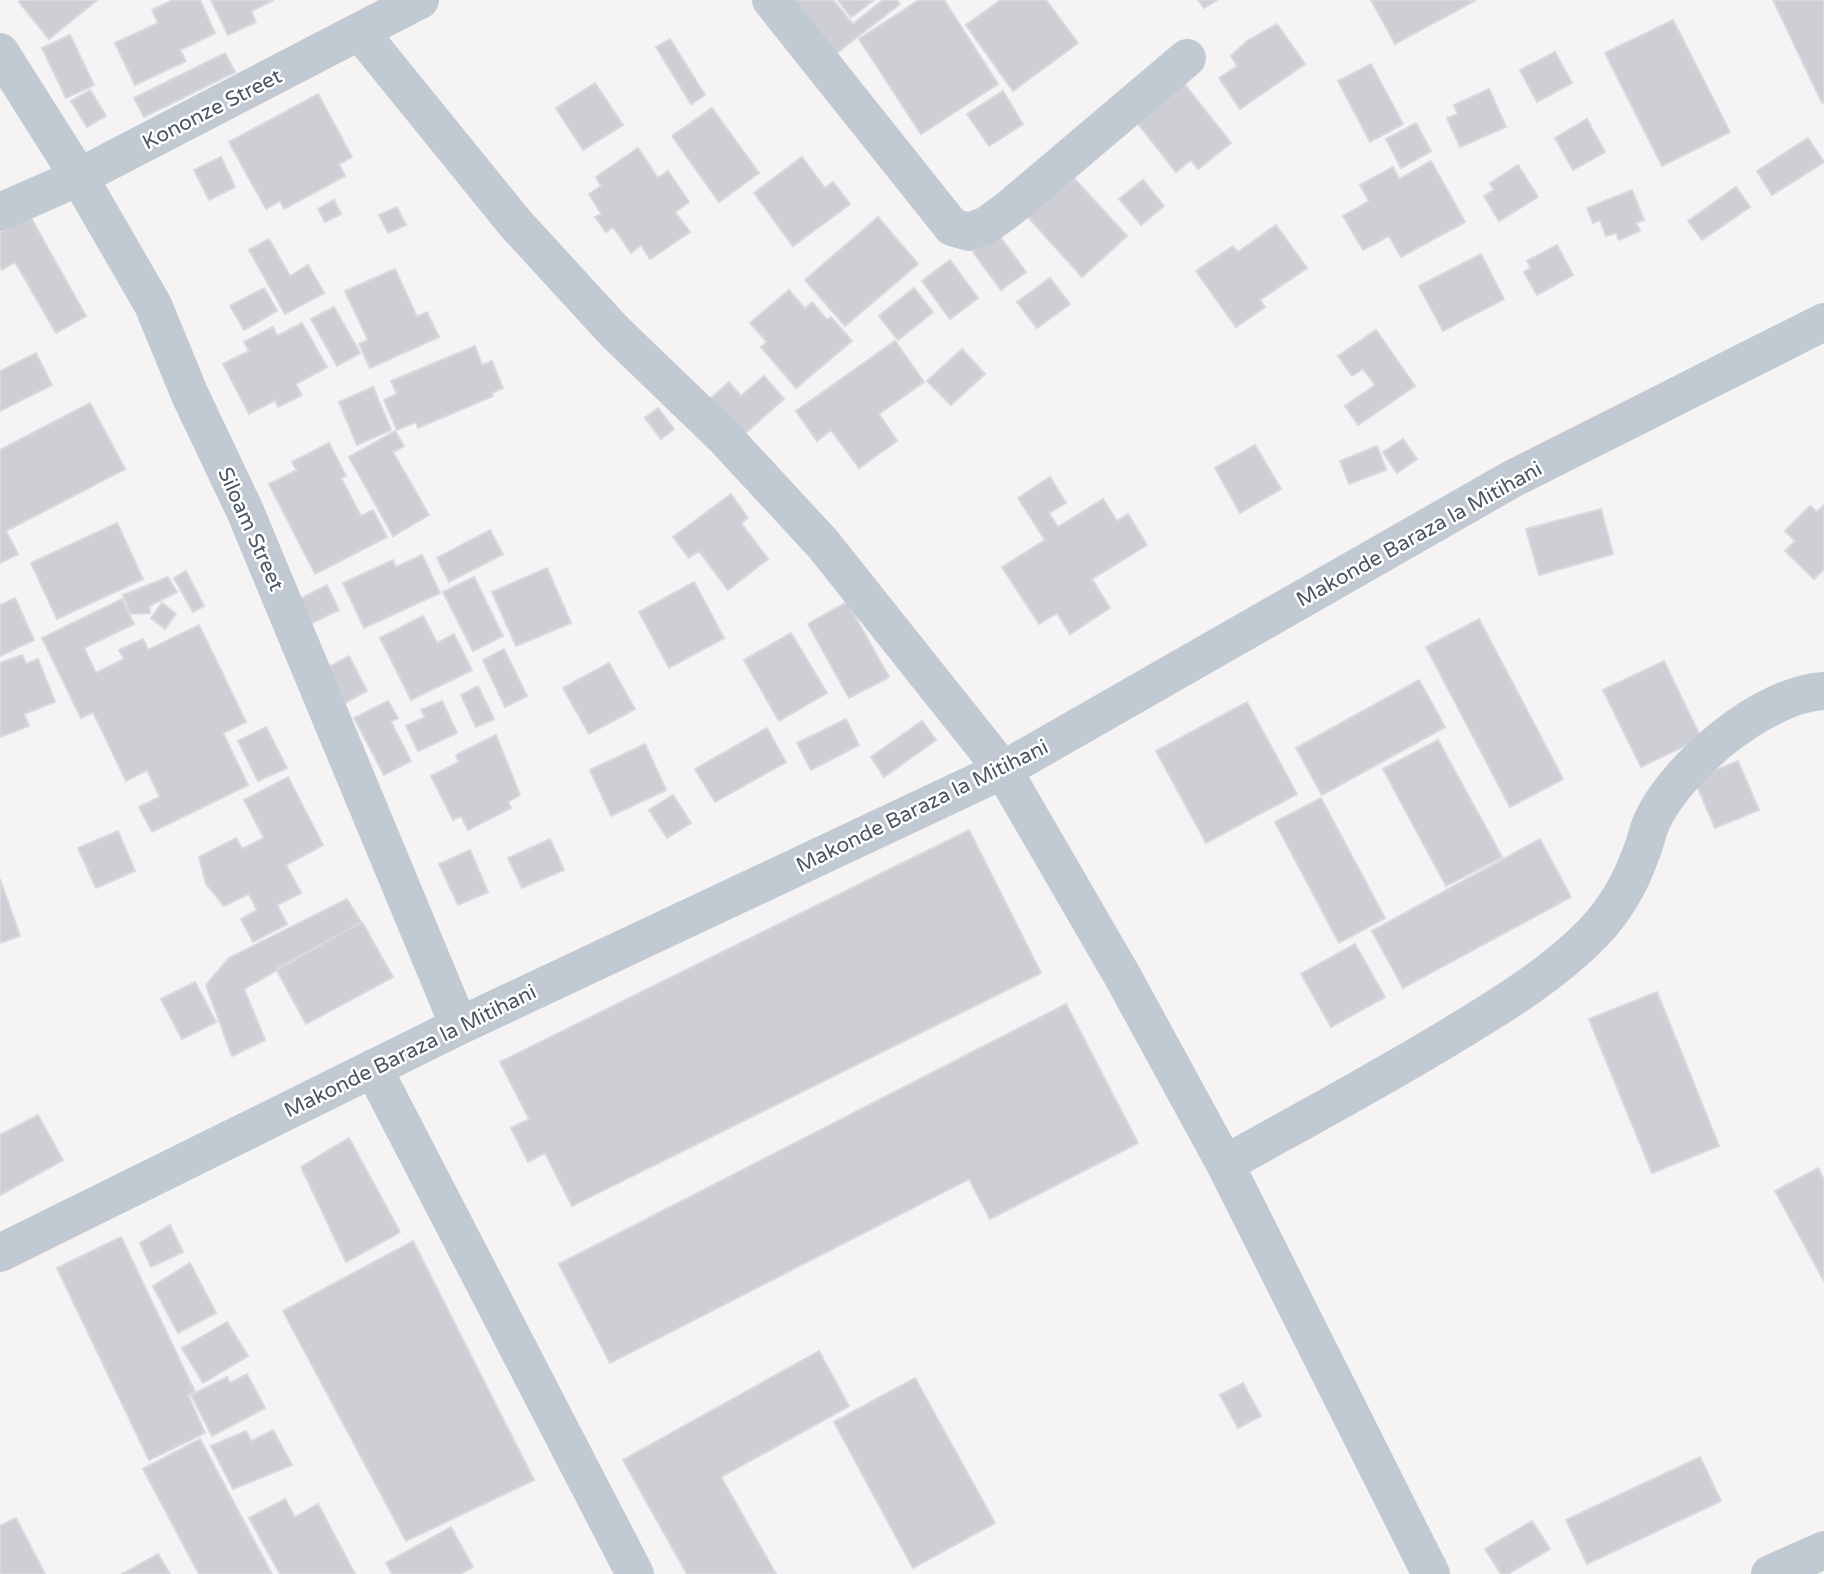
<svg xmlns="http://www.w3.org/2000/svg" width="1824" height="1574" viewBox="0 0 1824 1574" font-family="'Varela Round',sans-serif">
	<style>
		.building { fill: #cdcfd5; stroke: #d7d9de; stroke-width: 2 }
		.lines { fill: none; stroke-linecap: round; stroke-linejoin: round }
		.minor { stroke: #c1cad2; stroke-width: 38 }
		.labels { text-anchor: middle; stroke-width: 5; stroke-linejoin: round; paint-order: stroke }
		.street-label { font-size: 21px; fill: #4a5661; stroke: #fff }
	</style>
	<rect width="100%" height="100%" fill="#f5f3f3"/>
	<path class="building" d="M22 0H97L49 39 19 2Z
		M173 0H200L215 33 180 50 186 61 135 85 115 43 158 23 152 10Z
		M211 0H274L251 11 256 22 228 35Z
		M790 0H833L853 24 883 0H896L900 4 834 55Z
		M838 0H874L851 17Z
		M919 0H944L998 84 921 134 859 39Z
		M1001 0H1046L1078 43 1013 91 966 25Z
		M1198 0H1217L1204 8Z
		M1371 0H1476L1395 44Z
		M1773 0H1824V102L1822 103Z
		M1673 20 1730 132 1662 166 1605 53Z
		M1277 24 1305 64 1240 109 1219 78 1237 66 1231 56 1247 41Z
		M70 35 94 85 66 98 42 48Z
		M670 39 705 95 691 104 656 47Z
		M1555 52 1572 83 1537 102 1520 70Z
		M225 53 235 72 144 117 134 98Z
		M1371 64 1403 124 1370 142 1338 81Z
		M1179 77 1231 143 1198 169 1191 160 1176 172 1131 115Z
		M595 83 623 125 583 150 556 108Z
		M1489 89 1506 127 1460 147 1447 118 1458 114 1454 105Z
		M90 90 106 116 87 127 71 101Z
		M1003 91 1023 124 989 146 967 114Z
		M318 94 352 157 339 164 345 176 284 209 280 201 266 209 229 142Z
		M712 108 759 173 719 202 672 136Z
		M1587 119 1605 152 1573 170 1555 138Z
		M1416 123 1431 151 1401 168 1386 139Z
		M1808 138 1824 162 1772 195 1757 171Z
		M638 148 658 178 668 171 689 202 675 212 690 232 650 259 641 245 631 253 613 227 606 232 595 217 601 214 589 194 601 186 596 177Z
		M221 157 235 187 209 200 194 170Z
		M802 157 825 188 833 182 850 204 793 246 754 193Z
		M1431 161 1465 222 1401 257 1389 236 1363 250 1343 216 1369 201 1360 185 1393 167 1399 179Z
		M1518 165 1538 197 1499 221 1484 196 1494 190 1490 183Z
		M1072 176 1127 236 1082 277 1027 216Z
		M1143 180 1164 206 1141 225 1119 199Z
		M1736 187 1750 207 1702 240 1688 221Z
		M1632 190 1644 220 1636 223 1640 231 1619 240 1616 233 1606 236 1600 220 1593 223 1587 208Z
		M334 200 341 214 325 222 318 209Z
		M397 207 406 225 388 233 379 215Z
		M30 216 86 316 56 333 15 262 2 270 0 266V233Z
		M878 217 918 264 845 326 805 280Z
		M1276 225 1307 268 1260 300 1265 307 1236 327 1196 271 1233 246 1238 252Z
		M998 234 1026 272 1001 290 973 252Z
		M269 239 290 276 308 265 324 293 285 314 249 250Z
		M1557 245 1573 275 1537 295 1524 272 1531 268 1527 261Z
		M1481 254 1504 299 1443 331 1419 286Z
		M950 260 978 298 950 319 922 281Z
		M395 269 417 317 427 312 439 337 370 368 359 344 368 340 345 291Z
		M1050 278 1070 304 1037 328 1017 302Z
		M264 288 277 311 244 330 230 306Z
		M914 288 933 312 898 340 879 316Z
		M789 290 805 309 812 302 827 320 831 317 852 341 796 388 761 347 767 342 750 323Z
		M334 307 360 353 337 366 311 319Z
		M302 323 327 367 296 384 302 395 278 407 275 400 249 414 223 364 249 351 244 342 273 327 277 336Z
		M1376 330 1415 386 1358 425 1345 406 1375 385 1363 369 1352 376 1338 356Z
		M895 341 924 382 879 414 897 441 859 468 831 430 817 441 796 411Z
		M475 346 482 365 492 361 503 388 492 393 493 396 418 428 416 422 397 430 384 400 397 394 391 381Z
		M962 349 985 374 951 405 927 381Z
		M36 353 52 385 0 411V371Z
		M764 376 784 399 741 437 709 400 729 382 741 396Z
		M373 387 391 430 357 445 339 402Z
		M90 403 125 469 6 531 18 554 0 563V450Z
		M658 408 674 429 661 439 645 418Z
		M395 431 404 446 393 452 429 515 393 536 349 457Z
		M1403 439 1417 459 1397 473 1383 452Z
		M329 443 346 476 341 478 361 516 373 510 387 537 315 574 269 484 297 470 292 462Z
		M1255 445 1281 489 1240 513 1215 468Z
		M1377 446 1386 470 1349 484 1340 461Z
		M1050 477 1066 503 1049 513 1058 527 1103 499 1117 521 1128 514 1147 545 1092 579 1110 608 1070 634 1057 613 1039 624 1002 567 1045 540 1018 498Z
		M731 494 748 518 741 523 768 559 728 590 699 551 689 558 673 537Z
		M1824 505V569L1814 579 1785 551 1795 541 1785 531 1810 506 1817 512Z
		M1601 509 1613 554 1539 575 1526 529Z
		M117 523 143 579 57 619 31 563Z
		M490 530 503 554 449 582 437 558Z
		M422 555 440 593 364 628 343 583 393 560 396 567Z
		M547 568 571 623 516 646 492 592Z
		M186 571 204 606 193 612 174 578Z
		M168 577 177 592 149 606 150 613 131 614 123 595Z
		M474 577 503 636 473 651 443 592Z
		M694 582 724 638 669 668 639 612Z
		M327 585 339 610 310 624 298 600Z
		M15 598 34 640 0 656V605Z
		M122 599 134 624 84 648 96 673 124 659 119 650 143 639 148 650 199 625 246 722 223 733 248 785 152 832 139 807 160 797 147 770 126 781 93 712 81 718 42 638Z
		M847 602 889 677 849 698 808 624Z
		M162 603 176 614 165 629 151 618Z
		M423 616 437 643 454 634 472 670 411 700 380 638Z
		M1479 619 1563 779 1510 807 1426 647Z
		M791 633 827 693 779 721 744 660Z
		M504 649 527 696 505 707 483 660Z
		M22 655 26 664 38 659 55 702 24 714 29 726 0 737V663Z
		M349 656 367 691 345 703 327 668Z
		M1664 661 1701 738 1641 767 1603 690Z
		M609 663 635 709 589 734 563 688Z
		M1419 680 1445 727 1322 795 1296 748Z
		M478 686 494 719 476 727 461 695Z
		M388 701 398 718 391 722 411 761 384 775 354 718Z
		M442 701 457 733 418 751 406 726 425 717 421 710Z
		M1247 702 1297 794 1206 843 1156 751Z
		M846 719 859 745 811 770 797 743Z
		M922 721 936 740 884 777 871 757Z
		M266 727 287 768 258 781 238 741Z
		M767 728 786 762 715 802 695 769Z
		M496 735 520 795 508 802 511 808 468 830 461 816 453 820 431 776 459 762 456 755Z
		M1438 740 1502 857 1446 886 1383 769Z
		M645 744 666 790 611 816 590 770Z
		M1738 761 1759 810 1715 828 1694 779Z
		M288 777 323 845 286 865 301 893 277 905 287 924 253 942 241 919 257 910 249 894 224 906 206 884 199 857 236 838 242 849 264 838 244 800Z
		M673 795 691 823 667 838 649 810Z
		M1321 798 1385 918 1339 943 1275 822Z
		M969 830 1041 973 572 1206 545 1153 528 1162 511 1128 529 1119 500 1062Z
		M118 831 135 871 96 888 78 848Z
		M550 839 564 870 522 888 508 858Z
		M1540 839 1571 897 1403 988 1372 931Z
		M470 850 488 892 458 905 439 864Z
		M0 879 20 936 0 943Z
		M347 899 361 922 244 989 265 1040 232 1056 206 985 229 958Z
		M362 922 393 977 306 1024 276 969Z
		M1355 944 1385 997 1331 1027 1301 974Z
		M195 982 216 1022 182 1039 161 999Z
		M1657 992 1719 1146 1652 1173 1589 1019Z
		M1066 1004 1138 1143 990 1219 969 1179 610 1363 559 1264Z
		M38 1115 63 1160 0 1195V1135Z
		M349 1138 400 1232 346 1262 301 1167Z
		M1818 1168 1824 1180V1281L1775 1191Z
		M170 1225 183 1252 151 1267 140 1243Z
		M121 1237 195 1392 188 1395 205 1433 149 1460 57 1268Z
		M413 1241 534 1480 406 1541 283 1311Z
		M190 1263 216 1313 178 1333 153 1286Z
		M227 1322 248 1356 203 1383 182 1348Z
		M819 1351 849 1406 721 1477 776 1574H687L623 1460Z
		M247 1374 265 1408 212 1436 191 1395 227 1377 230 1383Z
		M915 1378 995 1523 913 1568 834 1422Z
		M1243 1383 1261 1416 1238 1428 1220 1395Z
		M273 1430 292 1465 233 1489 211 1446 246 1431 251 1441Z
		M200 1439 272 1574H199L143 1469Z
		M1700 1457 1721 1501 1587 1564 1566 1520Z
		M285 1499 295 1517 318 1504 355 1574H280L249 1518Z
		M16 1518 45 1574H0V1526Z
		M1532 1521 1550 1549 1508 1574H1501L1485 1549Z
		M451 1527 473 1567 460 1574H392L386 1563Z
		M158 1554 170 1574H122Z"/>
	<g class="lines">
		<path class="minor" d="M771 0 952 227 969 232 987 225 1010 208 1187 58
			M360 32 515 223 614 331 725 438 823 544 1003 770 1123 977 1225 1164 1431 1574
			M0 52 79 177 153 305 190 395 245 511 459 1026
			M0 212 79 177 420 0
			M373 1068 635 1574
			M1225 1164C1302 1121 1381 1079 1456 1033 1504 1004 1554 973 1593 933 1614 911 1630 884 1640 856 1645 845 1647 832 1652 821 1677 767 1763 694 1824 691
			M0 1253 459 1026 1003 770 1512 479 1824 322
			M1770 1574 1824 1550"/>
	</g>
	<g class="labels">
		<g class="street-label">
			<text transform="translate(212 109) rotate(-27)" y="7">Kononze Street</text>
			<text transform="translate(251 529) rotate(66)" y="7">Siloam Street</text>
			<text transform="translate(1419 534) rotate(-29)" y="7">Makonde Baraza la Mitihani</text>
			<text transform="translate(922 806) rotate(-26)" y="7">Makonde Baraza la Mitihani</text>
			<text transform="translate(410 1051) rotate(-26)" y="7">Makonde Baraza la Mitihani</text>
		</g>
	</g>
</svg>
